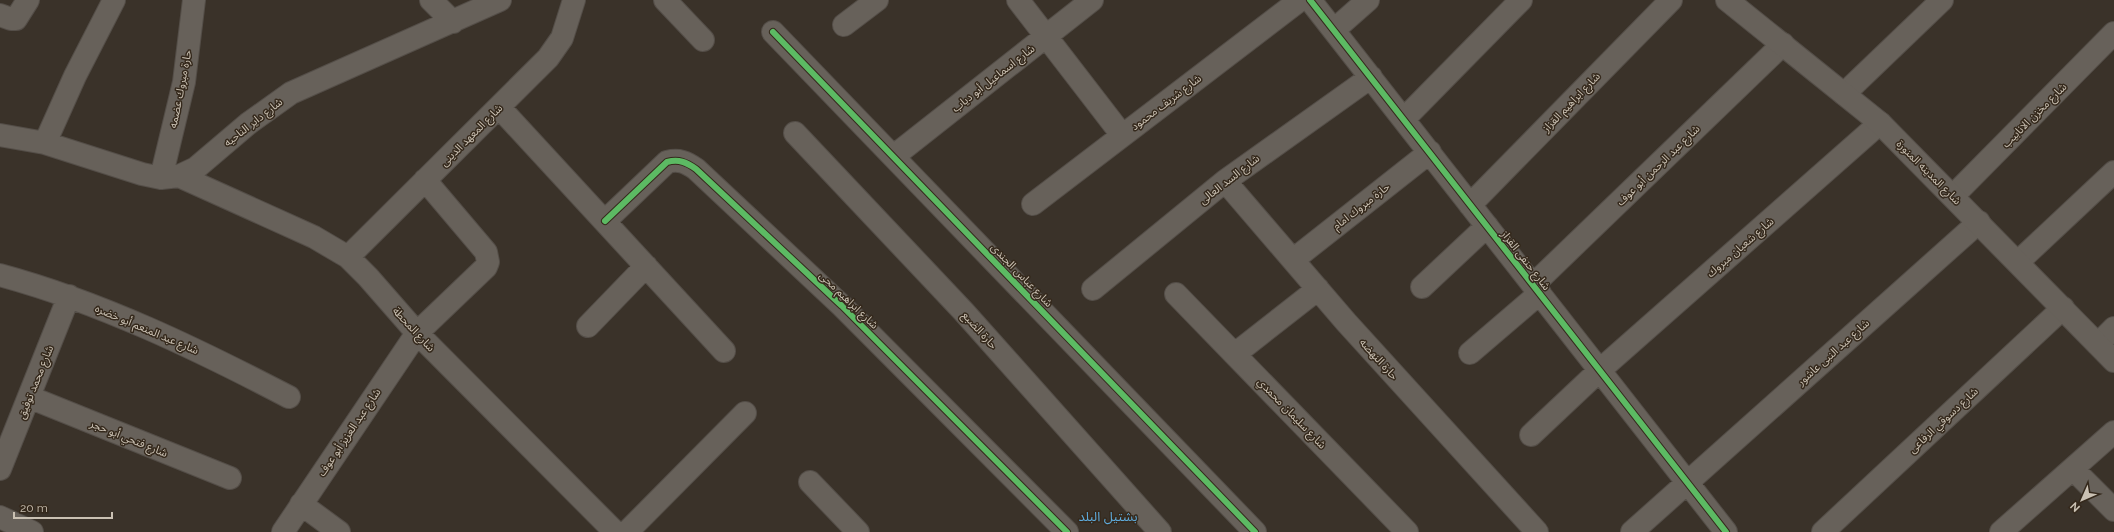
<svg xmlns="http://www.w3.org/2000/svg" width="2114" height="532" viewBox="0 0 2114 532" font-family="Raleway,'Noto Sans Arabic',sans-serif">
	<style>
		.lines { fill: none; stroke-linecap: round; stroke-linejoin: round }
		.minor-casing { stroke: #544e48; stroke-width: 24 }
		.tertiary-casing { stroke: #544e48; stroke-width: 24 }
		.minor { stroke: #67615a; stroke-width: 22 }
		.tertiary { stroke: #67615a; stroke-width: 22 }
		.cycleway-casing { stroke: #35291c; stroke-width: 8 }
		.cycleway { stroke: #5cba63; stroke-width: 6 }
		.labels { text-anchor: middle; stroke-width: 3; stroke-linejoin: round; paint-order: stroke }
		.street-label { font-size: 11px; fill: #cac1b3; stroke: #35291c }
		.quarter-label { font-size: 13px; fill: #5eaadb; stroke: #35291c }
	</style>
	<rect width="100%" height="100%" fill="#3a3229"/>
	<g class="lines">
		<g class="minor-casing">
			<path id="minor" d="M431 0 453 22
				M665 0 703 40
				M1018 0 1122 135
				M1310 0 1726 532
				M0 15 11 19H16L28 0
				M844 25 877 0
				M1334 30 1368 0
				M773 32 1255 532
				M1844 94 1942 0
				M499 107 724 351
				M1404 119 1521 0
				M795 133 964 312 1160 532
				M0 135 45 143 142 174 161 178 179 176 196 168 249 123 291 93 500 0
				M45 143 75 76 114 0
				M894 156 1092 0
				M179 176 314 237 348 257 368 277 417 333 615 532
				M161 178 184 82 194 0
				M1225 181 1346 322 1537 532
				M1953 196 2114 33
				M1033 204 1300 0
				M1470 205 1671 0
				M605 221 667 162C679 159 686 162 696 169L842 306 1067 532
				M348 257 548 58 562 38 574 0
				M1293 260 1430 152
				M2018 262 2114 172
				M0 275C100 302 197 349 289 397
				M1533 285 1783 44
				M1422 287 1487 226
				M1093 289 1225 181 1371 77
				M1176 294 1407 532
				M588 326 646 266
				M2098 344 2114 328
				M1470 353 1540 293
				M1235 354 1318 289
				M29 397 230 478
				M1531 435 1600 370 1880 123
				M0 469 69 296
				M2074 470 2114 510
				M810 482 858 532
				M301 504 339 532
				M0 517 32 532
				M283 532 417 333 486 267 488 262 486 252 425 180
				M627 532 745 413
				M1632 532 1979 222
				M1823 532 2063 308
				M2001 532 2114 432"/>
		</g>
		<g class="tertiary-casing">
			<path id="tertiary" d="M1727 0 1880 123 2114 361"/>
		</g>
		<use href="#minor" class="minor"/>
		<use href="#tertiary" class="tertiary"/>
		<g class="cycleway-casing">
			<path id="cycleway" d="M1310 0 1726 532
				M773 32 1255 532
				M605 221 667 162C679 159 686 162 696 169L842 306 1067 532"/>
		</g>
		<use href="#cycleway" class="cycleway"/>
	</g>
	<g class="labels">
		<g class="street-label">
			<text transform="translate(993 78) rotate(-38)" y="4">شارع اسماعيل أبو دياب</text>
			<text transform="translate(180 89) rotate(-79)" y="4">حارة مبروك عضمه</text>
			<text transform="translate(1166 102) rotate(-37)" y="4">شارع شريف محمود</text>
			<text transform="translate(1571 102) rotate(-46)" y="4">شارع ابراهيم القزاز</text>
			<text transform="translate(2034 115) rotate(-45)" y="4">شارع مخزن الانابيب</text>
			<text transform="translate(253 122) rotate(-38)" y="4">شارع داير الناحيه</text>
			<text transform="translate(471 135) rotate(-45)" y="4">شارع المعهد الدينى</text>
			<text transform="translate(1658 165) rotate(-44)" y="4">شارع عبد الرحمن أبو عوف</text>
			<text transform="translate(1929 172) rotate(45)" y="4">شارع المدينه المنورة</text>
			<text transform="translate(1229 179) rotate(-38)" y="4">شارع السد العالى</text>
			<text transform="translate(1361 206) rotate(-38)" y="4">حارة مبروك امام</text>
			<text transform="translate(1740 247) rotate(-41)" y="4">شارع شعبان مبروك</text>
			<text transform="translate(1526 260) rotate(52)" y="4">شارع حنفى القزاز</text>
			<text transform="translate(1022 275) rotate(46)" y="4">شارع عباس الجندى</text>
			<text transform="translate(849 300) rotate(44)" y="4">شارع ابراهيم محى</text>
			<text transform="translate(147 329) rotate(23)" y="4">شارع عبد المنعم أبو خضره</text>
			<text transform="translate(414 329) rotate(47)" y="4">شارع المحطة</text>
			<text transform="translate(980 330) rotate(48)" y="4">حارة الضبع</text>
			<text transform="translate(1833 352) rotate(-42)" y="4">شارع عبد النبى عاشور</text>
			<text transform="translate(1379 359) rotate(48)" y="4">حارة النهضه</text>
			<text transform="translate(35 382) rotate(-68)" y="4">شارع محمد توفيق</text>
			<text transform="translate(1292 413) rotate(46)" y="4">شارع سليمان محمدي</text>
			<text transform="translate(1943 420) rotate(-43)" y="4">شارع دسوقي الرفاعى</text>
			<text transform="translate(349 432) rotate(-56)" y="4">شارع عبد العزيز أبو عوف</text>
			<text transform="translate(129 438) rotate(22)" y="4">شارع فتحي أبو حجر</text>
		</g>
		<g class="quarter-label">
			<text x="1108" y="521">بشتيل البلد</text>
		</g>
	</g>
	<g transform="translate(2082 500) rotate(225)" stroke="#35291c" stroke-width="3" paint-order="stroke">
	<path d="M0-3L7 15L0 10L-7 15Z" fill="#cac1b3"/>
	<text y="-6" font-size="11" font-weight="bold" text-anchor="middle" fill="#cac1b3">N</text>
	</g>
	<path d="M14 512v6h98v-6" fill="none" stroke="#cac1b3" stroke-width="2"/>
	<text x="20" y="512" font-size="12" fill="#cac1b3" stroke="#35291c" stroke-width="3" paint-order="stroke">20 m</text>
</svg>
